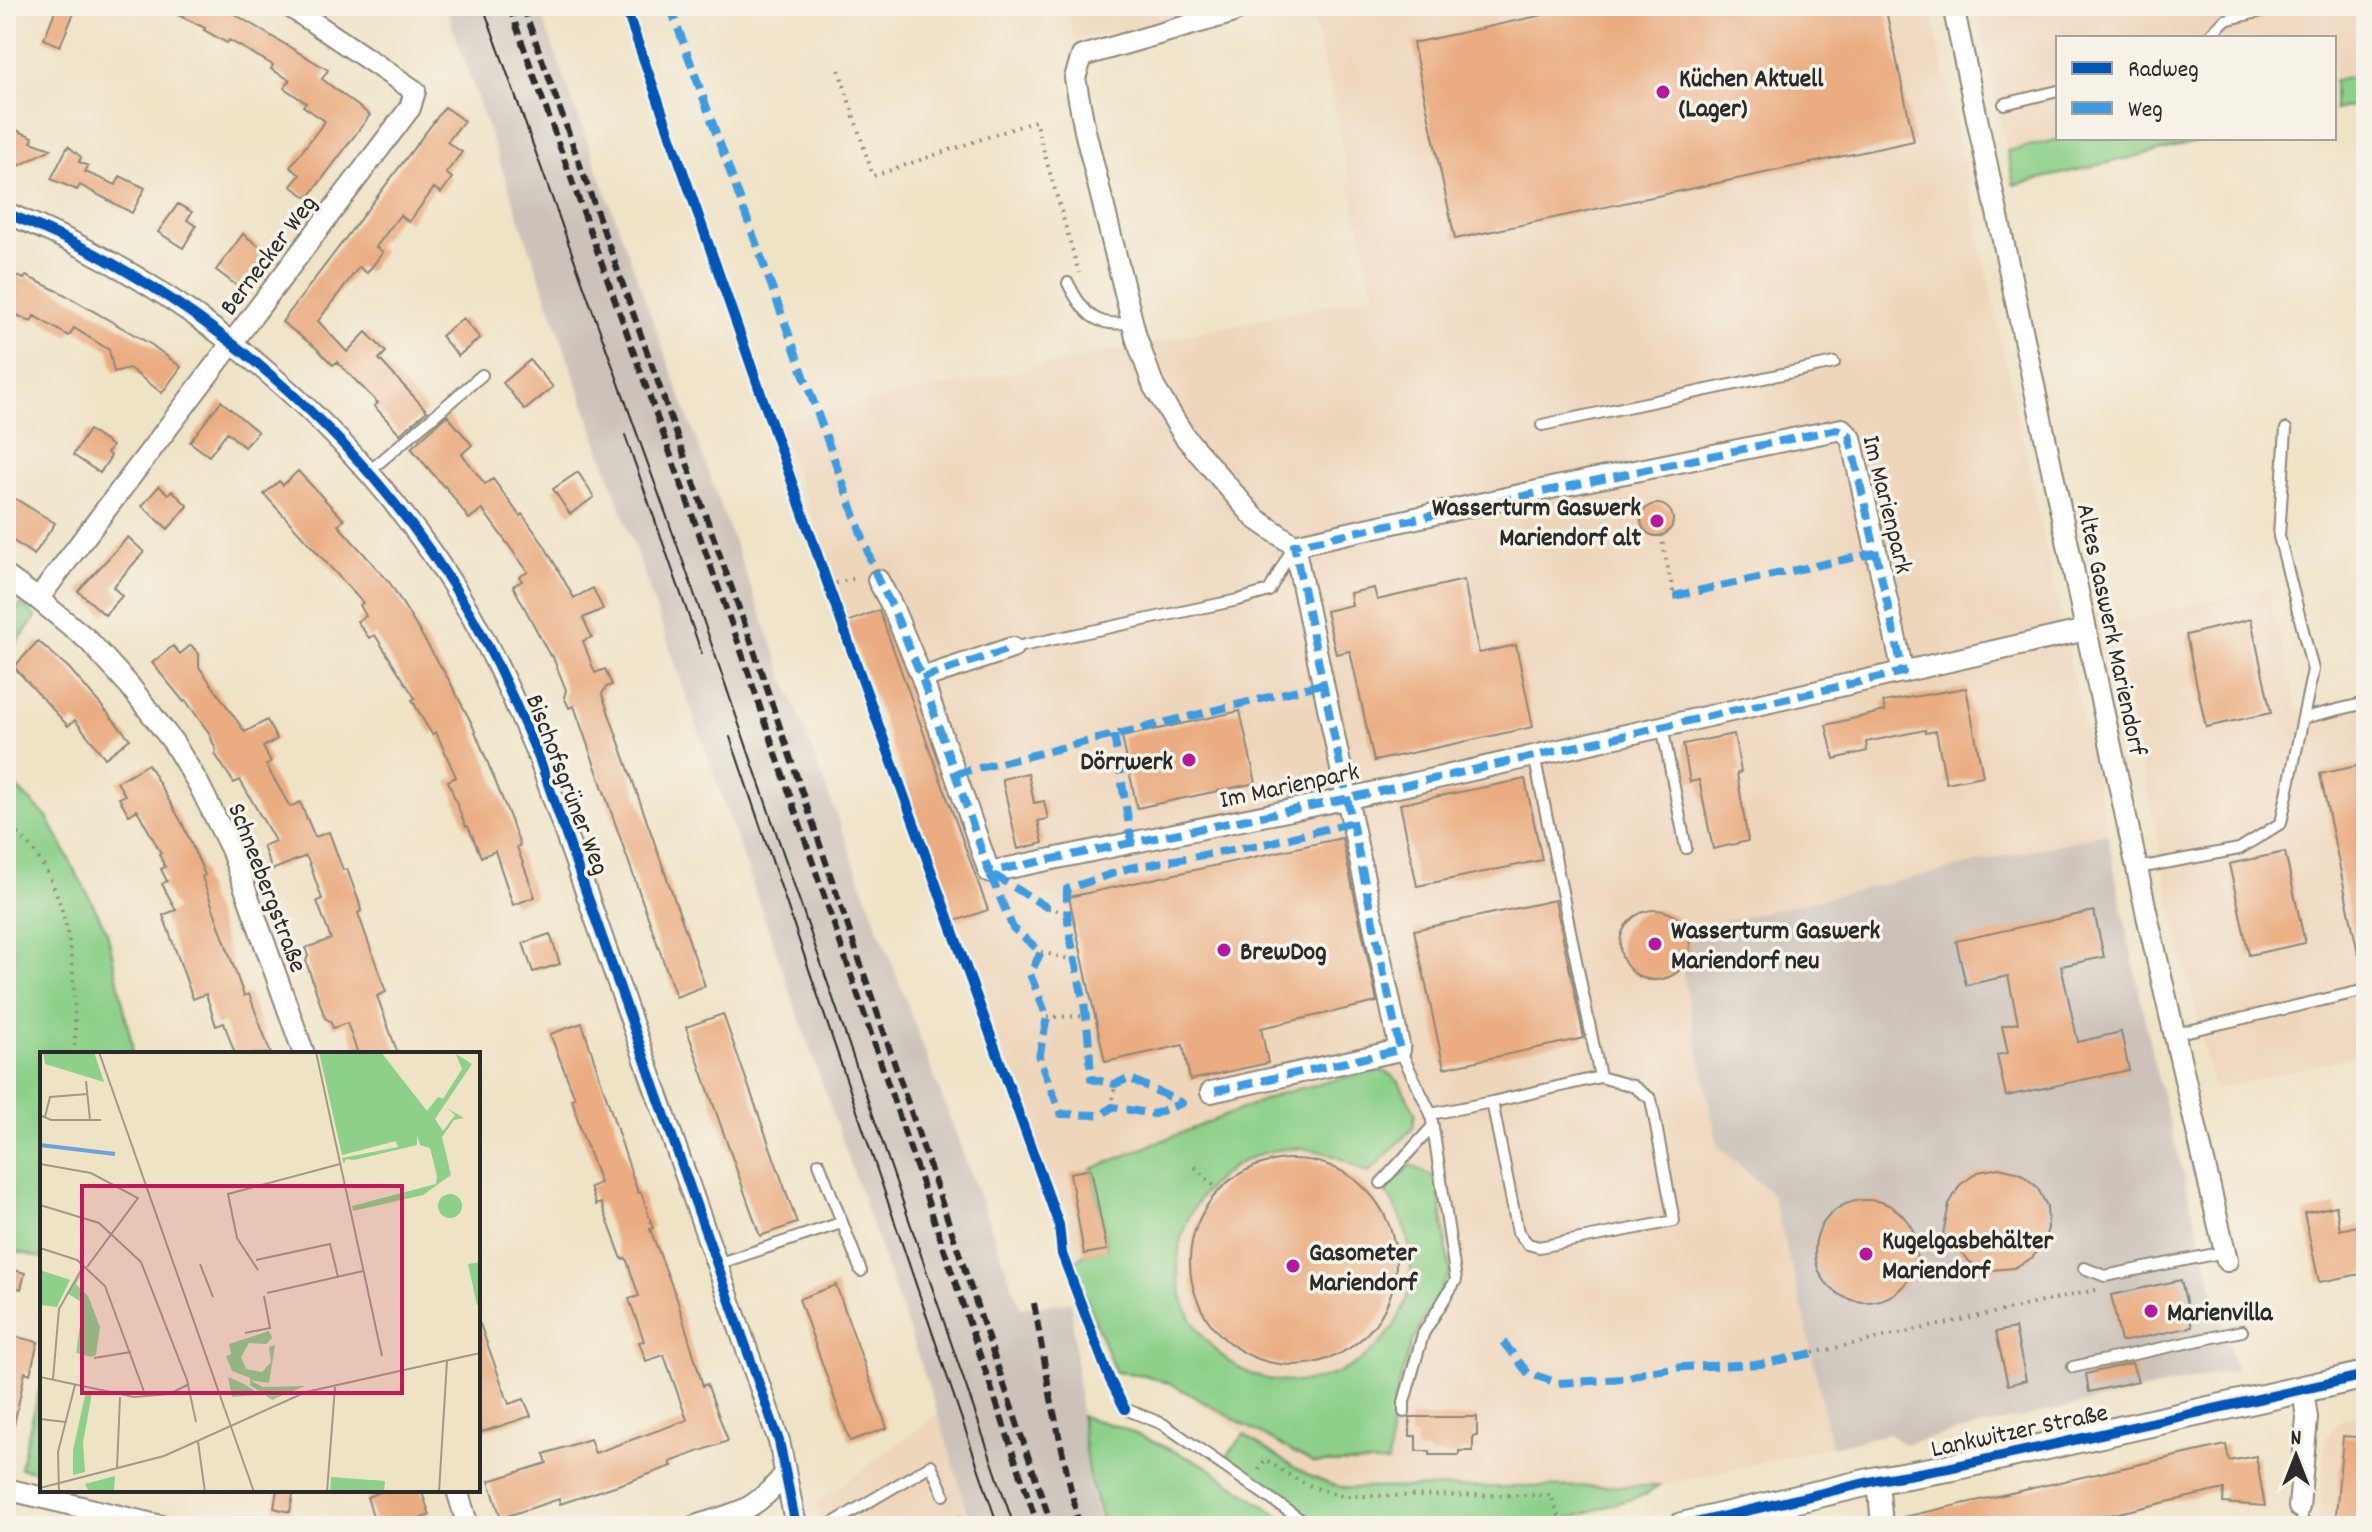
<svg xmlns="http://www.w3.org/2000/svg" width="2372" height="1532" viewBox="0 0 2372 1532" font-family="Dekko,sans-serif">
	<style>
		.built { fill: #eed6bb }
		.industrial { fill: #ccc2b9 }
		.green { fill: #8cd089; stroke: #5c7e5a; stroke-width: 2 }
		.water { fill: #6da3da; stroke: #4c6782; stroke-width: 2 }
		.building { fill: #eaac80 }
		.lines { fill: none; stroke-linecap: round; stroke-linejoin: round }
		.lane-casing { stroke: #8d8778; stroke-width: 14 }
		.street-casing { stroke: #8d8778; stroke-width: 24 }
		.secondary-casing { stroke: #8d8778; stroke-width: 30 }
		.path { stroke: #8d8778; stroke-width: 4; stroke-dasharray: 2 6; stroke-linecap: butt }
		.lane { stroke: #fff; stroke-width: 10 }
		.street { stroke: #fff; stroke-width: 20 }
		.secondary { stroke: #fff; stroke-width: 26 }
		.tram { stroke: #2b2b2b; stroke-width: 2 }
		.rail { stroke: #2b2b2b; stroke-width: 6; stroke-dasharray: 12 6; stroke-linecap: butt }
		.quiet { stroke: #3d9ce1; stroke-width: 8; stroke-dasharray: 16 8; stroke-linecap: butt }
		.cycleway-casing { stroke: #f7f3e8; stroke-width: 15 }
		.cycleway { stroke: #0057b8; stroke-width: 10 }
		.poi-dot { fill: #b5179e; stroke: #f7f3e8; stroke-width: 3 }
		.labels { text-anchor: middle; stroke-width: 7; stroke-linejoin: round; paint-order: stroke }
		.poi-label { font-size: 26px; font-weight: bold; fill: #2b2b2b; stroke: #f7f3e8; text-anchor: start }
		.street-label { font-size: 26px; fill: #2b2b2b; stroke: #f7f3e8 }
		.inset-river { fill: none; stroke: #6da3da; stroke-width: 4 }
		.inset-road { fill: none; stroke: #a19988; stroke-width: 2 }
		.view { fill: #c2185b; fill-opacity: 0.15; stroke: #c2185b; stroke-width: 4 }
		.inset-edge { fill: none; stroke: #2b2b2b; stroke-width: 4 }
	</style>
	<rect width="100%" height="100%" fill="#f7f3e8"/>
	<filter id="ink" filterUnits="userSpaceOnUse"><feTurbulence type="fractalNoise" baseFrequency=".0125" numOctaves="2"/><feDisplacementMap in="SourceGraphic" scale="16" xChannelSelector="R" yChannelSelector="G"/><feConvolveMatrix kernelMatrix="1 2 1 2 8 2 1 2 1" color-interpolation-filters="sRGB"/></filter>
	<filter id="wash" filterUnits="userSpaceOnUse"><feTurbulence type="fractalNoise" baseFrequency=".006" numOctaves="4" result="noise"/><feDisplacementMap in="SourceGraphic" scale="32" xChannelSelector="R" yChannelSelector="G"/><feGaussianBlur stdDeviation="1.8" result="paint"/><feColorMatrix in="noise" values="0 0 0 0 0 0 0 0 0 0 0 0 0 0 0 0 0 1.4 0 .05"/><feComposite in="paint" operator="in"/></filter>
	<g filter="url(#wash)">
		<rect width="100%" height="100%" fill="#efe3c6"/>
		<path class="built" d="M1066 6H1263L1074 39Z
			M1311 6H1930L2107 833 1712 924 1678 950 1718 1146 1772 1194 1804 1315 1831 1447 1659 1486 1345 1488 1320 1482 1295 1469 1173 1385 1145 1375 1115 1372 1073 1263 1069 1209 1055 1197 847 622 779 421 1157 342 1374 294Z
			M1977 6H2366V74L2334 81V38H2058V138H2066L2007 151Z
			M2268 587 2298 711 2366 695V1053L2213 1090 2110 624Z
			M2366 1413V1526H2318L2326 1437 2342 1419Z
			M938 1414 972 1526H821L816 1504Z
			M779 1513 786 1526H745L768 1518Z"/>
		<path class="industrial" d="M445 6H538L729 529 1021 1308 1071 1302 1086 1474 1101 1526H972L938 1414Z
			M2107 833 2154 1064 2235 1370 1904 1444 1888 1434 1831 1447 1804 1315 1772 1194 1718 1146 1678 950 1712 924Z"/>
		<path class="green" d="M2366 74V102L2334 110V81Z
			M2066 138H2214L2014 185 2007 151Z
			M21 604 36 617 6 657V624Z
			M6 777 47 817 107 931 132 1044V1054H42V1258L6 1249Z
			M1374 1070 1387 1072 1399 1082 1415 1112 1413 1128 1368 1173C1352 1164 1336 1155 1318 1151 1258 1138 1199 1177 1182 1235 1174 1265 1178 1302 1197 1328 1287 1458 1481 1330 1385 1191L1411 1165 1437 1179 1450 1272 1412 1342 1394 1400 1388 1463H1313L1173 1385 1145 1375 1115 1372 1073 1263 1084 1254 1107 1249 1091 1169 1279 1094Z
			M42 1378V1473L20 1468Z
			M1081 1416 1123 1428 1205 1465 1294 1526H1104L1088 1474Z
			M1244 1434C1277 1457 1306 1479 1345 1488L1659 1486 1647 1494 1544 1526H1323L1251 1477 1228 1455Z"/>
		<path class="water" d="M960 1513 964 1526H927L926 1523Z"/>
		<g id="blocks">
			<path class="building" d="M57 6H77L60 46 44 39Z
				M160 6H221L328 70 322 79 370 115 308 198 291 186 300 175 290 167 325 121 303 106 306 103 284 88 290 80 271 69 273 65 229 40 227 43 204 30 205 28Z
				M1585 6H1885L1914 141 1455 239 1413 43Z
				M445 107 464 121 447 142 462 152 446 173 452 178 441 193 434 188 409 222 400 215 376 247 383 252 367 273 359 267 318 321 347 352 366 332 386 352 379 359 427 411 400 434 374 406 378 403 337 362 333 365 315 347 282 322Z
				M6 126 33 137 31 142 51 149 17 167 6 163Z
				M68 146 81 157 79 162 88 166 85 172 116 185 120 176 145 188 132 213 80 185 77 190 51 179Z
				M178 204 192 212 187 220 196 226 183 248 158 232Z
				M243 234 267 252 240 288 216 270Z
				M17 276 24 279 26 276 60 292 152 345 181 367 162 393 129 368 114 372 109 350 74 328 69 336 34 316 31 322 9 311 15 299 8 295Z
				M463 318 480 338 458 356 441 336Z
				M530 360 553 387 525 410 503 383Z
				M221 401 258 432 244 447 227 432 209 456 190 442Z
				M447 415 472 445 462 454 485 484 493 479 520 516 522 514 544 545 574 598 593 588 603 609 583 618 592 637 583 641 595 673 605 669 612 685 606 687 602 694 705 986 676 997 574 706 569 708 564 697 566 690 552 655 550 656 513 586 522 581 519 577 528 572 482 509 469 519 445 486 444 487 411 448Z
				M89 430 112 446 107 453 111 456 100 473 73 455Z
				M298 471 344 520 338 525 390 583 449 680 472 724 507 810 520 845 517 847 535 897 513 905 495 851 481 857 468 826 466 827 448 781 456 777 436 732 432 734 425 723 412 700 415 698 375 635 369 638 357 621 366 616 360 605 363 603 264 494 279 481 283 485Z
				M578 472 594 497 570 514 553 489Z
				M159 486 168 494 172 491 188 506 168 529 142 506Z
				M6 493 55 523 34 555 6 536Z
				M1641 520a16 16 0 1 1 32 0a16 16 0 1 1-32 0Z
				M128 537 144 552 113 587 122 596 105 615 78 591Z
				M1464 580 1479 653 1516 645 1533 727 1374 761 1350 651 1336 654 1326 611 1352 605 1350 593 1374 588 1377 600Z
				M879 610 988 910 955 921 847 622Z
				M2251 619 2271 713 2206 727 2186 635Z
				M38 641 69 668 130 739 105 758 75 720 68 726 14 667Z
				M191 645 199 654V667L245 732 267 720 277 739 263 747 271 762 266 765 290 807 300 802 315 837 329 832 343 870 347 869 359 902 361 911 358 913 386 992 377 996 398 1054H358L347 1023 333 1028 330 1021 325 1018 306 961 308 956 305 948 331 939 317 901 322 899 309 862 306 856 272 870 263 846 275 841 240 780 234 783 215 754 216 750 209 733 186 701 184 702 152 663 173 646 180 654Z
				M1966 688 1983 776 1946 783 1936 731 1925 733V730L1866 742 1867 751 1834 759 1826 725 1885 711 1883 702Z
				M1240 711 1256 783 1137 808 1122 737Z
				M1734 734 1741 772 1737 773 1748 841 1713 849 1699 780 1690 782 1683 744Z
				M148 764 182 823 205 875 202 877 244 996 249 994 271 1054H235L224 1023 216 1026 206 994 193 999 163 915 176 910 162 884 167 881 161 869 165 867 159 854 161 853 137 810 129 815 119 798 125 795 117 782Z
				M2366 764V953H2358L2320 774Z
				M1028 773 1034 803 1044 801 1048 819 1038 821 1043 843 1018 849 1002 779Z
				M1525 779 1542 860 1417 886 1400 804Z
				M1342 838 1377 1002 1261 1028 1268 1063 1190 1080 1183 1045 1105 1062 1069 897Z
				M2285 852 2305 943 2249 955 2229 864Z
				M1555 900 1584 1038 1444 1068 1414 930Z
				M1620 945a35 35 0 1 1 70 0a35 35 0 1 1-70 0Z
				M2094 911 2104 957 2061 966 2078 1042 2121 1032 2129 1070 2006 1096 1997 1055 2008 1053 2002 1026 2018 1023 2008 976 1966 985 1956 941Z
				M550 934 560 964 533 972 523 943Z
				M723 1014 797 1223 760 1236 686 1027Z
				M582 1023 638 1193 641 1192 653 1228 650 1229 677 1299 703 1386 707 1384 728 1441 670 1462 672 1466 630 1481 560 1504 559 1499 501 1518 489 1481 547 1463 544 1454 590 1439 595 1453 687 1420 664 1355 646 1361 639 1342 644 1341 629 1299 639 1296 626 1258 622 1259 601 1203 596 1205 590 1187 600 1183 580 1128 572 1099 575 1098 550 1034Z
				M1190 1262a103 103 0 1 1 206 0a103 103 0 1 1-206 0Z
				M1999 1168 2020 1173 2037 1187 2047 1206 2048 1228 2045 1238 2033 1257 2014 1268 1992 1270 1971 1263 1943 1234 1949 1204 1960 1185 1978 1172Z
				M1091 1169 1107 1250 1084 1254 1070 1173Z
				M1815 1251a51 51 0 1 1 102 0a51 51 0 1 1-102 0Z
				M2336 1206 2340 1230 2366 1224V1273L2319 1282 2304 1213Z
				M6 1268 25 1273 21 1289 6 1285Z
				M2181 1280 2192 1327 2121 1342 2111 1295Z
				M836 1285 887 1428 850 1441 799 1299Z
				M480 1324 509 1404 524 1399 531 1416 482 1432 478 1421V1325Z
				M2015 1328 2026 1380 2008 1385 1996 1332Z
				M9 1335 38 1342 30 1374 25 1372 14 1425 6 1424V1347Z
				M2132 1363 2138 1381 2089 1392 2086 1374Z
				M1477 1417V1436H1473V1451H1459V1455H1430V1451H1416V1436H1410V1417Z
				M2343 1436 2366 1438V1526H2335Z
				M2226 1445 2229 1461 2256 1456 2265 1506 2223 1503 2224 1489 2061 1526H1899V1518Z
				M277 1490H294L290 1512 274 1508Z
				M386 1490H421L430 1515 403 1525 402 1521 390 1526 388 1521 376 1525 367 1497Z"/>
		</g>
	</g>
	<g filter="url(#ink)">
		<use href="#blocks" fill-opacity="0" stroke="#8d8778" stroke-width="2"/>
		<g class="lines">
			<g class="lane-casing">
				<path id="lane" d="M2208 38 2225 20 2283 6
					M2004 104 2058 91
					M1068 283C1083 313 1096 329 1132 322
					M1542 425 1834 363
					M367 473 482 375
					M1012 648 1238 600 1269 591 1293 547
					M2303 718 2366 703
					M1662 726 1686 848
					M1534 755 1600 1077 1633 1086 1651 1099 1674 1221 1539 1247 1528 1244 1518 1232 1492 1102 1600 1077
					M2138 868 2239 849 2281 823 2313 670 2279 536 2286 429
					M2175 1034 2366 990
					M1400 1050 1431 1114 1492 1102
					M819 1163 861 1271
					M1381 1183 1433 1126
					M717 1264 841 1223
					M2084 1268 2105 1276 2225 1252
					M2073 1367 2242 1331
					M1125 1409 1163 1424 1310 1526
					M1404 1412V1402L1423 1334 1456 1280 1431 1114
					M2299 1507 2304 1526
					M828 1526 931 1465 944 1495"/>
			</g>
			<g class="street-casing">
				<path id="street" d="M1953 6 2148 920 2227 1261
					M6 213C196 287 369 439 471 615 497 661 518 709 539 758L779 1441 796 1526
					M1294 545 1556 487 1842 429 1851 438 1903 672
					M6 576 38 599 88 640 129 685 173 742 198 783 231 849 304 1054
					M878 580 892 606 922 678 989 872 1345 799 2086 630
					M38 599 410 108 415 91 289 6
					M922 678 1012 648
					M1211 1092 1400 1050 1294 545 1255 518 1185 437 1154 387 1136 337 1085 131 1075 78 1082 56 1228 14 1247 6
					M1878 1480 1882 1526
					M6 1489 161 1526
					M457 1490 468 1526
					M2299 1507 2307 1418 2303 1390
					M695 1526C738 1512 754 1512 784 1475"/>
			</g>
			<g class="secondary-casing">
				<path id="secondary" d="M1682 1526 1878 1480 1948 1468 2366 1375"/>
			</g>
			<path class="path" d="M839 70 873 176 1035 121 1079 273
				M1661 535 1674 596
				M828 585 857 578
				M6 823C75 877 75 973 75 1054
				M1048 908 1066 912
				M1041 952 1073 960
				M1047 1017 1086 1016
				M1112 1107 1115 1084
				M1195 1167 1219 1191
				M1813 1353 2096 1290
				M1259 1470 1265 1459C1292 1478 1311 1489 1344 1496L1551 1495 1563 1526"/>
			<use href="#lane" class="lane"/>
			<use href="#street" class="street"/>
			<use href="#secondary" class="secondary"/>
			<path class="tram" d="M483 6 685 567 1014 1526
				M625 435 702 654
				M730 737 998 1526"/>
			<path class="rail" d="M509 6 738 642 1038 1526
				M523 6 750 639 1052 1526
				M1034 1303 1051 1399 1079 1526"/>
			<path class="quiet" d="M670 6 878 580 892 606 922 678 989 872 1345 799 1903 672 1849 435 1837 429 1294 545 1400 1050 1211 1092
				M1674 596 1875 553
				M922 678 1012 648
				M1114 735 1132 843
				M955 774 1322 684
				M1048 908 989 872 1013 928 1041 952 1030 974 1047 1017 1039 1058 1061 1114 1102 1115 1112 1107 1154 1114 1182 1103 1129 1078 1115 1084 1091 1079C1090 1059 1089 1038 1086 1017 1080 974 1065 934 1067 889L1129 868 1260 845 1350 823
				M1503 1342 1528 1373 1558 1383 1624 1379 1645 1372 1683 1367 1761 1364 1813 1353"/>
			<g class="cycleway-casing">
				<path id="cycleway" d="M625 6 828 585 1059 1225 1062 1254 1110 1380 1125 1409
					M6 213C196 287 369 439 471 615 497 661 518 709 539 758L779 1441 796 1526
					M1682 1526 1878 1480 1948 1468 2366 1375"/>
			</g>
			<use href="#cycleway" class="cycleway"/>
		</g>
	</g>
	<g class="poi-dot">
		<circle cx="1663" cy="92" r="8"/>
		<circle cx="1657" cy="521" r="8"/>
		<circle cx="1189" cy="760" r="8"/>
		<circle cx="1655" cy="944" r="8"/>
		<circle cx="1224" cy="950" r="8"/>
		<circle cx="1866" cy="1254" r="8"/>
		<circle cx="1293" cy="1266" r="8"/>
		<circle cx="2151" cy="1311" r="8"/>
	</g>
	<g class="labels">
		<g class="poi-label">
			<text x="1679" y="86">Küchen Aktuell<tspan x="1679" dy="30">(Lager)</tspan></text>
			<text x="1641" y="515" text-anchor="end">Wasserturm Gaswerk<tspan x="1641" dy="30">Mariendorf alt</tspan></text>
			<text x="1173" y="769" text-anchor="end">Dörrwerk</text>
			<text x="1671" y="938">Wasserturm Gaswerk<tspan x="1671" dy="30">Mariendorf neu</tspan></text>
			<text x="1240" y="959">BrewDog</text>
			<text x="1882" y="1248">Kugelgasbehälter<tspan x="1882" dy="30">Mariendorf</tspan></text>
			<text x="1309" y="1260">Gasometer<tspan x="1309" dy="30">Mariendorf</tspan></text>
			<text x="2167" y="1320">Marienvilla</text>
		</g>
		<g class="street-label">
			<text transform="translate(267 254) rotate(-53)" y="9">Bernecker Weg</text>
			<text transform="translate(1889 504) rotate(76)" y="9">Im Marienpark</text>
			<text transform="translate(2113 629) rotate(78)" y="9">Altes Gaswerk Mariendorf</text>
			<text transform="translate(569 784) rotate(69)" y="9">Bischofsgrüner Weg</text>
			<text transform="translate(1289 784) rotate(-12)" y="9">Im Marienpark</text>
			<text transform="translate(269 887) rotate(69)" y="9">Schneebergstraße</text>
			<text transform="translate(2019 1429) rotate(-12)" y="9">Lankwitzer Straße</text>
		</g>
	</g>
	<g transform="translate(40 1052)">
		<rect width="440" height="440" fill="#efe3c6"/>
		<path d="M3 0H54L64 30 5 12ZM279 0H341L387 59 398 45 403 47 422 17 416 2 432 12 395 67 403 79 415 63 407 56 424 66 414 68 402 85 411 123 383 143 313 159 312 154 396 132 397 124 390 96 380 93 377 83V93L314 108 306 107 304 112 302 106 358 95 356 89 302 103ZM398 154a12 12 0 1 1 24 0a12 12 0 1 1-24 0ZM440 210V252L437 253 428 212ZM45 216 36 232 48 244 60 275 56 303 51 305 36 301 43 251 27 241ZM0 218 30 228 17 255 0 253ZM229 279 232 286 226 292 209 291 201 305 206 317 222 320 231 310 229 295 235 293 229 331 210 328 223 335 265 334 232 348 210 333V326L192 319 186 304 191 302 189 292ZM188 325 204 332 221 343 192 345ZM46 339 52 341 43 391 45 420 33 423V398ZM75 424 74 440H49L45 432ZM291 425 345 429 344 440H290Z" fill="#8cd089"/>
		<path class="inset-river" d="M0 93 75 102"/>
		<path class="inset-road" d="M59 0 214 440M276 0 342 304M46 29 50 68M0 63 11 68H61M5 65 10 45 48 42M0 112 51 121 98 146 47 215M0 153 59 171 101 210 147 328 156 370M0 196 37 208 65 234 106 345M216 208 290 192 298 225M160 212 173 245M218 218 197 186 188 142 300 112M227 241 323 219M205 281 230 276 224 244M54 306 91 300M0 325 94 345 130 342 147 333M13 327 19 257 44 213M0 367 25 370M158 390 165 440M77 416 80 345M0 436 124 404 266 340 440 301M19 440 18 400 35 333M287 440 295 335M399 440 407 309"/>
		<path class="view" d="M42 134H362V341H42Z"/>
		<rect width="440" height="440" class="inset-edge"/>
	</g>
	<rect width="2372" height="1532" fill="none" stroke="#f7f3e8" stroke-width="32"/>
	<rect x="2056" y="36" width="280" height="104" fill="#f7f3e8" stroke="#a5a39c" stroke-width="2"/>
	<rect x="2072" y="62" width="40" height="12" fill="#0057b8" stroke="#a5a39c" stroke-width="2"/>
	<text x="2128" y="76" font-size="24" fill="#2b2b2b">Radweg</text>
	<rect x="2072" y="102" width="40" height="12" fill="#3d9ce1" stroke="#a5a39c" stroke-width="2"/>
	<text x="2128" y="116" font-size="24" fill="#2b2b2b">Weg</text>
	<g transform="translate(2296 1456)" stroke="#f7f3e8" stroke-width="6" paint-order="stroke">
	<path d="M0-6L14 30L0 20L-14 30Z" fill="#2b2b2b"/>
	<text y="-12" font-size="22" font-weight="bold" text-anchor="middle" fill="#2b2b2b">N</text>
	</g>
</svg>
